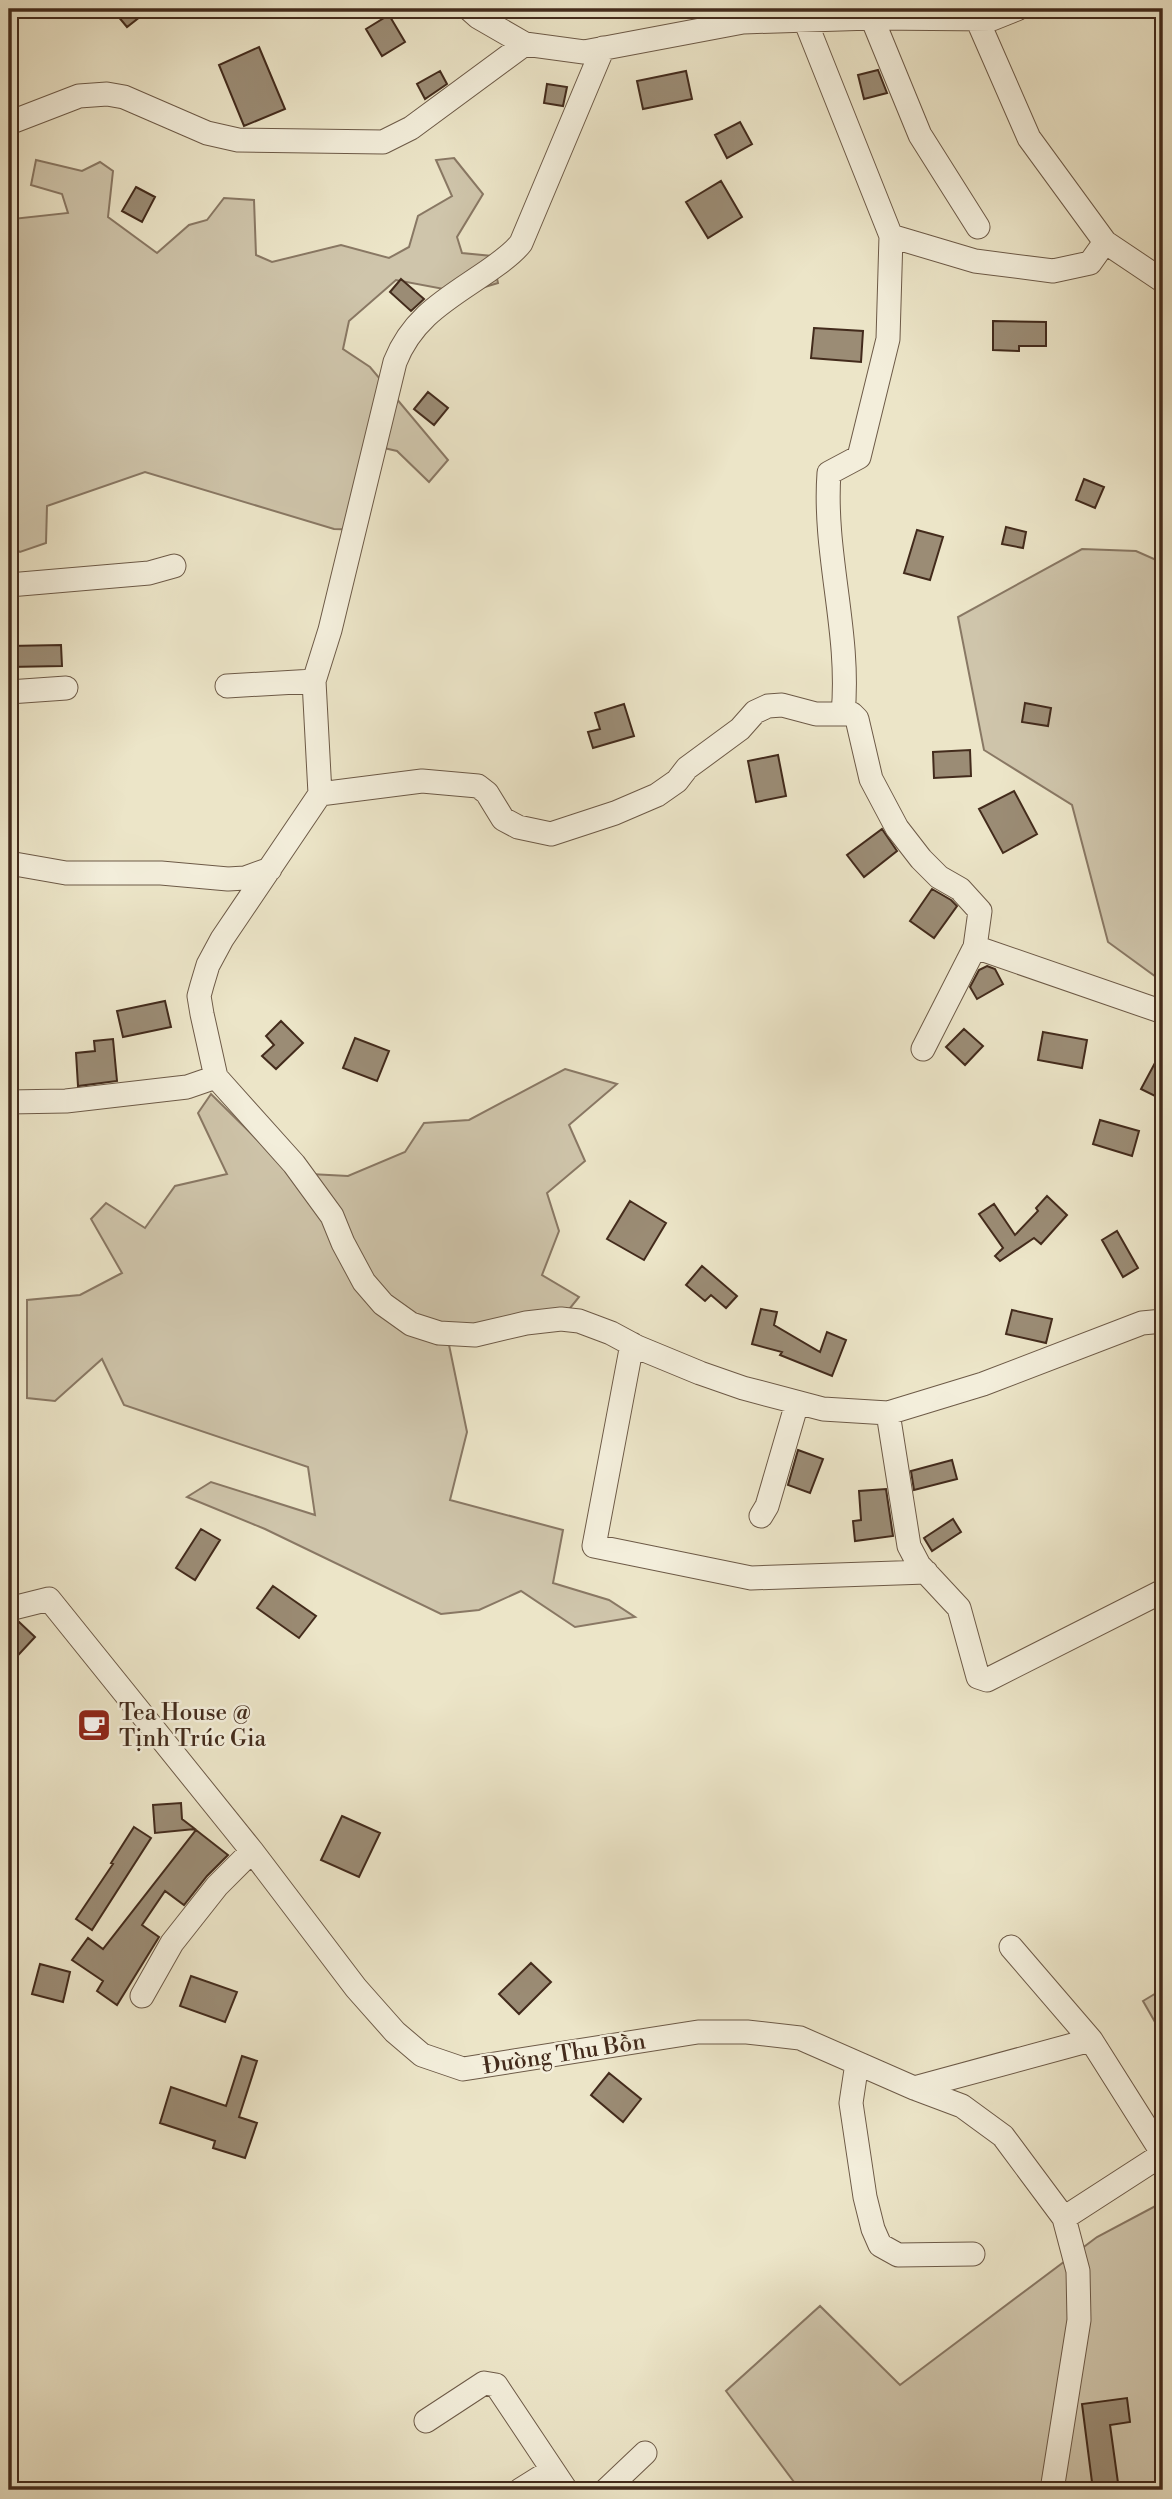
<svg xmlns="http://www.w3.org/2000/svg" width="1172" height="2499" viewBox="0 0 1172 2499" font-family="'Libre Bodoni',serif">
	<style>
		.green { fill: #cfc5ab; stroke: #897864; stroke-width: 2 }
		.building { fill: #9b8c75; stroke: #432b1c; stroke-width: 2 }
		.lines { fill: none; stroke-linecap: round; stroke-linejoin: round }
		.minor-casing { stroke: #6d5a47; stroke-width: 25 }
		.minor { stroke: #f3eedb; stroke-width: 23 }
		.labels { text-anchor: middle; stroke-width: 5; stroke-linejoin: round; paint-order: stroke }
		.poi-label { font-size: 23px; fill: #432b1c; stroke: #f3eedb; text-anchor: start }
		.street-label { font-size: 23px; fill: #432b1c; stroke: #f3eedb }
	</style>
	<rect width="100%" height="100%" fill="#ece5c8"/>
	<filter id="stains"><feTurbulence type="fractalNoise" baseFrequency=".00286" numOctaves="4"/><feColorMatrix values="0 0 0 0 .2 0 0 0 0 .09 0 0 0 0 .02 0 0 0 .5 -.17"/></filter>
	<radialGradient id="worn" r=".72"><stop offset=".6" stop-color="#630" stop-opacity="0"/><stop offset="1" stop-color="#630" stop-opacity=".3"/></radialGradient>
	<path class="green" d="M454 158 483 194 457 237 462 253 492 256 498 283 465 293 396 280 349 321 343 349 370 367 448 460 429 482 397 451 375 446 361 530 334 529 145 472 47 506 46 543 20 552 9 544V207L13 219 68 213 62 194 31 185 36 160 82 171 100 162 113 171 108 217 157 253 189 225 207 220 224 198 254 200 256 255 272 262 341 245 389 258 409 247 418 216 452 196 436 160Z
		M1082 549 1136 551 1163 563V982L1108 942 1072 805 984 750 958 617Z
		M565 1069 617 1084 569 1125 585 1161 547 1193 559 1231 542 1275 579 1297 558 1323 448 1340 467 1432 450 1500 563 1530 553 1583 609 1600 635 1617 575 1627 521 1591 479 1610 441 1614 265 1529 187 1497 211 1482 315 1515 308 1467 124 1405 102 1359 55 1401 27 1398V1300L80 1295 122 1273 91 1219 106 1203 145 1228 175 1186 227 1174 198 1113 211 1094 291 1173 348 1176 405 1152 424 1123 469 1120Z
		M1163 1989V2036L1143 2001Z
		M1163 2202V2490H800L726 2391 820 2306 900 2385 1097 2237Z"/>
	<path class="building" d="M112 9H150L127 27Z
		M389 15 405 42 382 56 366 29Z
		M259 47 285 109 244 126 219 65Z
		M878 70 887 93 864 99 858 75Z
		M440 71 447 84 425 99 417 84Z
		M686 71 692 99 643 109 637 81Z
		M547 84 567 87 563 106 544 103Z
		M740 122 752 144 727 158 715 135Z
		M721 181 742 217 708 238 686 202Z
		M136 187 155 197 142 222 122 211Z
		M401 279 424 299 411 311 390 292Z
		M993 321 1046 322V346H1019V351L993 350Z
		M814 328 863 331 861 362 811 358Z
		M428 392 448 408 434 425 414 409Z
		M1084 479 1104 487 1095 508 1076 500Z
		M1006 527 1026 532 1023 548 1002 544Z
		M917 530 943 537 930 580 904 573Z
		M61 645 62 666 9 667V646Z
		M1025 703 1051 708 1048 726 1022 722Z
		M624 704 634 736 593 748 588 732 600 729 595 713Z
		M970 750 971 776 934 778 933 752Z
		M778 755 786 796 756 802 748 761Z
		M1014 791 1037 834 1003 853 979 809Z
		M882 829 897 851 864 877 847 855Z
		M932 889 951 900 957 906 934 938 910 921Z
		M987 966 995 969 1003 984 977 999 970 987 979 970Z
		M165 1001 171 1027 123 1037 117 1011Z
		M281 1021 303 1043 276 1069 262 1056 274 1045 266 1036Z
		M964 1029 983 1046 965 1065 946 1047Z
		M1043 1032 1087 1040 1082 1068 1038 1060Z
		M355 1038 389 1051 377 1081 343 1068Z
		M113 1039 117 1081 78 1086 76 1053 95 1051 94 1041Z
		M1163 1048V1100L1141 1089Z
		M1100 1120 1139 1131 1132 1156 1093 1144Z
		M1047 1196 1067 1215 1041 1244 1034 1238 1000 1261 995 1256 1003 1248 979 1214 994 1204 1015 1235 1038 1211 1036 1208Z
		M630 1201 666 1223 644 1260 607 1239Z
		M1117 1231 1138 1268 1123 1277 1102 1240Z
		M702 1266 737 1296 726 1308 711 1295 705 1301 686 1285Z
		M761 1309 777 1312 774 1325 820 1352 827 1332 846 1340 832 1376 780 1355 782 1352 752 1344Z
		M1012 1310 1052 1319 1046 1343 1006 1334Z
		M798 1450 823 1459 810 1493 788 1485Z
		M952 1460 957 1479 914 1490 911 1471Z
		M886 1489 893 1536 855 1541 853 1521 861 1520 859 1491Z
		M953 1519 961 1532 932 1551 924 1538Z
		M201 1529 220 1540 195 1580 176 1568Z
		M273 1586 316 1616 299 1638 257 1608Z
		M18 1621 35 1637 9 1665V1623Z
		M181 1803 182 1819 195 1829 155 1833 153 1805Z
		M342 1816 380 1833 359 1877 321 1860Z
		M134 1827 151 1838 92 1930 76 1919 113 1864 111 1863Z
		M196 1830 228 1855 207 1876 184 1905 165 1891 142 1925 159 1937 117 2005 97 1991 103 1981 72 1960 88 1938 103 1949Z
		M531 1963 551 1982 519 2014 499 1994Z
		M40 1964 70 1972 63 2002 32 1994Z
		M191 1976 237 1992 225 2022 180 2006Z
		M242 2056 257 2061 239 2117 257 2123 245 2158 213 2148 215 2141 160 2123 171 2087 226 2106Z
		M609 2073 641 2099 623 2122 591 2095Z
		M1127 2398 1130 2422 1110 2425 1119 2490H1093L1082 2404Z"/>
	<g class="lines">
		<g class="minor-casing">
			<path id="minor" d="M469 9 478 17 525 44 584 52 743 22 872 18 992 19 1017 9
				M872 18 920 135 978 227
				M977 19 1029 138 1105 242 1163 281
				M805 20 891 236 888 339 859 457 829 473C823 554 851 633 843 714
				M603 48 521 243C512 255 500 262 488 271 449 298 413 316 395 362L330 630 314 681 320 794 422 781 478 786 487 793 503 819 518 827 551 834 615 813 657 795 677 781 687 768 740 729 755 712 768 706 782 705 816 714H852L857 719 871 779 897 828 921 859 939 877 960 889 980 911 975 947 923 1049
				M9 123 79 96 107 94 124 97 207 133 238 140 383 142 411 128 525 44
				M891 236 975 261 1053 271 1090 263 1105 242
				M9 585 149 573 174 566
				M227 686 314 681
				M9 692 66 688
				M320 794 222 939 208 965 202 985 199 996 202 1014 216 1077 294 1164 332 1216 343 1243 364 1282 383 1304 411 1324 439 1333 475 1335 526 1323 561 1319 579 1321 611 1333 637 1347 700 1373 743 1388 823 1409 888 1413 983 1384 1142 1323 1163 1321
				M9 863 66 873H161L228 879 245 878 270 869
				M975 947 1163 1012
				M9 1102 66 1101 187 1087 216 1077
				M632 1344 594 1546 751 1578 926 1572
				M888 1413 909 1546 919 1565 959 1608 978 1677 987 1680 1163 1591
				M761 1516 767 1506 797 1403
				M9 1609 49 1599 252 1851 356 1988 395 2032 422 2055 463 2069 698 2032H747L800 2038 914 2088 962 2106 1003 2136 1064 2218 1078 2271 1079 2320 1052 2490
				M1011 1947 1091 2040 1163 2154
				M142 1996 172 1943 217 1886 252 1851
				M857 2063 851 2103 865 2197 873 2229 880 2245 898 2255 973 2254
				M914 2088 1091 2040
				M1064 2218 1163 2154
				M426 2421 484 2383 496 2385 566 2490
				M520 2490 552 2470
				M606 2490 645 2453"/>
		</g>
		<use href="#minor" class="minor"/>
	</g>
	<defs>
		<g id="cafe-square" transform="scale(1.75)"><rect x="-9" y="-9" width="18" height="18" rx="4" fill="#8f2418" stroke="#f3eedb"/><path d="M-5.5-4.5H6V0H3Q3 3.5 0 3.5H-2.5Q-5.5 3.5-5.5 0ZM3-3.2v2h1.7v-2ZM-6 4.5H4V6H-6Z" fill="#fff"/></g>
	</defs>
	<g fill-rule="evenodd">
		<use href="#cafe-square" x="94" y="1725"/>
	</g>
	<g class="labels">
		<g class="poi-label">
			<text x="119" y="1720">Tea House @<tspan x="119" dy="26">Tịnh Trúc Gia</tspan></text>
		</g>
		<g class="street-label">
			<text transform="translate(564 2053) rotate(-9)" y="8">Đường Thu Bồn</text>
		</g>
	</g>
	<rect width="1172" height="2499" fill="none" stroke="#ece5c8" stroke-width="35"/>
	<rect x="10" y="10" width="1151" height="2478" fill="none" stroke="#432b1c" stroke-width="3.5"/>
	<rect x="18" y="18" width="1137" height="2464" fill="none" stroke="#432b1c" stroke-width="2"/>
	<rect width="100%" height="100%" filter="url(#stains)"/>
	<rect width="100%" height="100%" fill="url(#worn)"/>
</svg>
